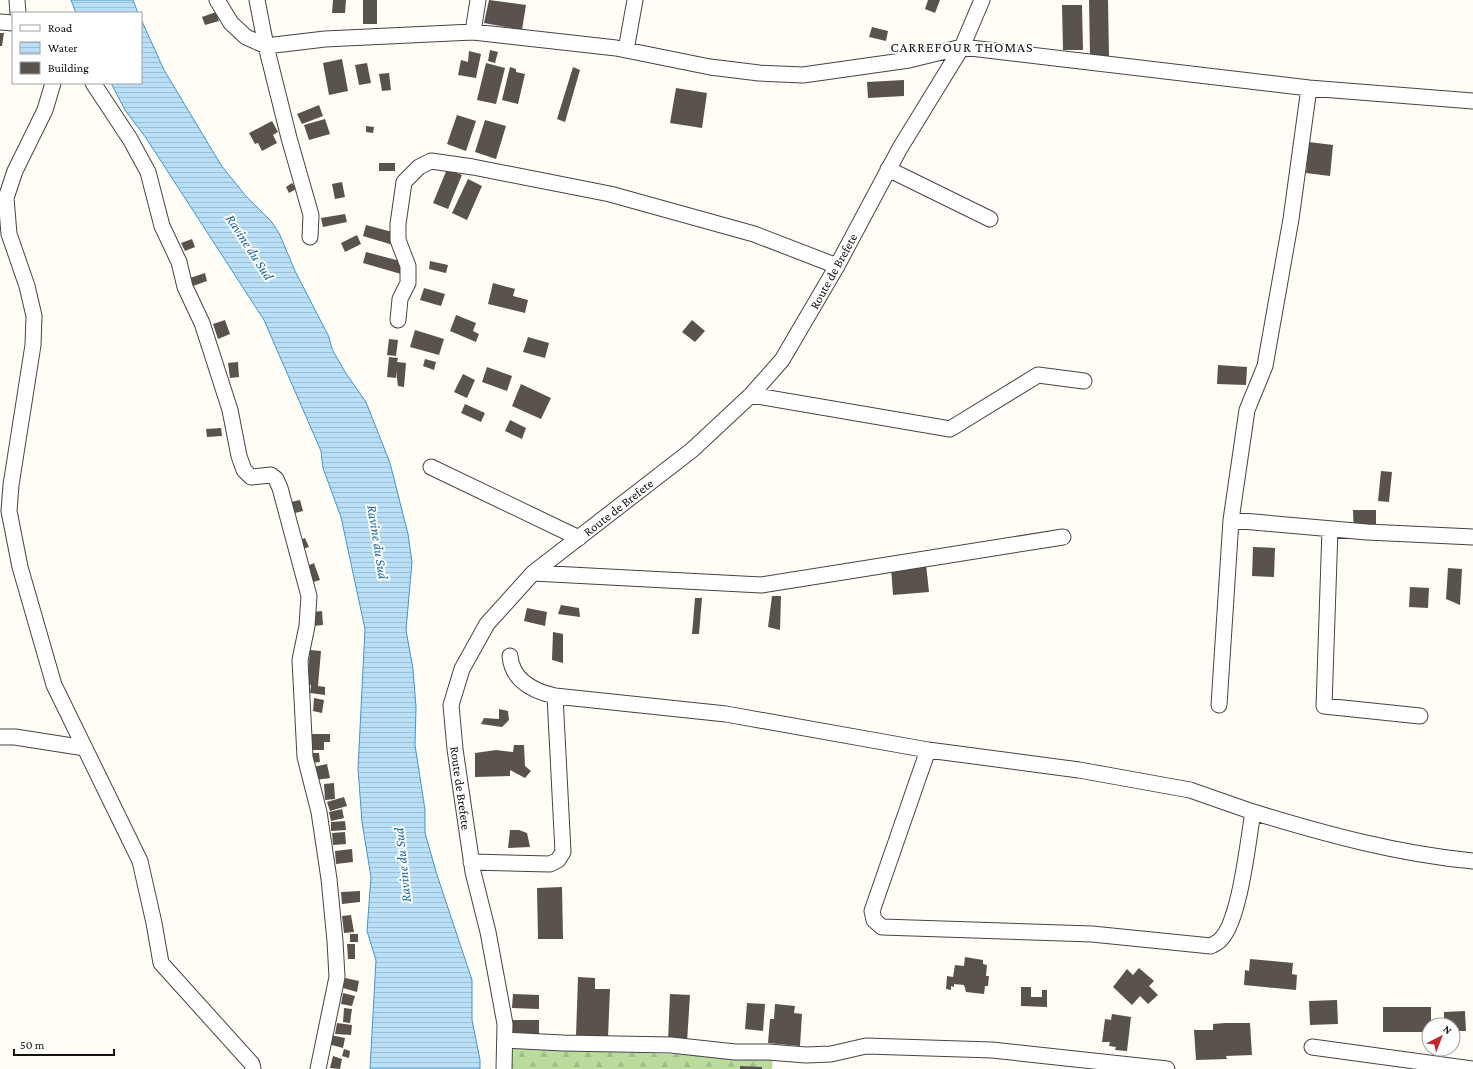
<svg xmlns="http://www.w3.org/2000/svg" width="1473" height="1069" viewBox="0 0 1473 1069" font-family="'Crimson Pro',serif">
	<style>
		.forest { fill: url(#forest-firs) }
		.water { fill: url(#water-rules); stroke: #3f96cf }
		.building { fill: #5a524d }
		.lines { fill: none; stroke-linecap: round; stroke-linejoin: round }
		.minor-casing { stroke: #444; stroke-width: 17 }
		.minor { stroke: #fff; stroke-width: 15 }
		.labels { text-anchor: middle; stroke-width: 4; stroke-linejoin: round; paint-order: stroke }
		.street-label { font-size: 13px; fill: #111; stroke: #fff }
		.neighbourhood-label { font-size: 14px; letter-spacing: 1px; fill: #111; stroke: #fff }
		.water-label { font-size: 14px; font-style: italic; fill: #1768a6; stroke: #fff }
	</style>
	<defs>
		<pattern id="forest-firs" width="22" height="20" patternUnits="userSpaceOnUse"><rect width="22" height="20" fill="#b9dc9c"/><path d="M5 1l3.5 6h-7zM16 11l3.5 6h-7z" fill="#9ebc85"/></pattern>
		<pattern id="water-rules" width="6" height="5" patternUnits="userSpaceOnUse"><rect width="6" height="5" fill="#b9e0f7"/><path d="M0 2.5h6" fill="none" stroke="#9ebfd3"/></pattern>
	</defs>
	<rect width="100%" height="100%" fill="#fffdf5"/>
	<path class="forest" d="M513 1048 773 1058 772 1069H512Z"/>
	<path class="water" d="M71 0H133L138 13H76Z
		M141 19 164 70 221 165 245 195 271 221 279 233 295 271 329 337 332 349 345 372 366 402 390 463 408 534 412 562 406 630 413 669 416 707 415 745 425 810V833L437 875 472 980V1020L480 1060V1069H370L376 960 367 931 371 877 362 822 358 769 365 629 341 517 323 468 321 451 264 320 146 138 125 110 111 83H141Z"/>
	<path class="building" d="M333 0H346L345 13H332Z
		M363 0H377V24H363Z
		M489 0 526 5 522 30 484 23Z
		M928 0H940L935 13 925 9Z
		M1089 0H1108L1109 56H1090Z
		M1062 5H1082L1083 50H1063Z
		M216 12 219 21 205 25 202 17Z
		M872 27 888 31 886 41 869 37Z
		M0 33H4L2 46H0Z
		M490 50 498 52 495 63 488 61Z
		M469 51 481 54 476 78 458 75 461 60 468 62Z
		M342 59 348 91 329 95 323 63Z
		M367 63 371 83 359 85 355 65Z
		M486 63 505 68 496 104 477 100Z
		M510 67 516 69V72L525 74 518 104 502 100Z
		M573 67 580 70 565 122 557 119Z
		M389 73 391 90 382 91 379 74Z
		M904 80V96L868 98 867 82Z
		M676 88 707 93 702 128 670 123Z
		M319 105 323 116 302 124 297 114Z
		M457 115 476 121 466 151 447 144Z
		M325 119 330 134 309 140 304 125Z
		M485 120 506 126 496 159 475 152Z
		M272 121 278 132 273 135 277 143 262 151 258 143 255 144 249 133Z
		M366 126 374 127 373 133 366 132Z
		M1309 142 1333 145 1330 176 1306 173Z
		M379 163H395V171H379Z
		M447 169 462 175 448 209 433 203Z
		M468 179 482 186 467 220 452 213Z
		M342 182 345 197 335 199 332 184Z
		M292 183 296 189 289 193 286 187Z
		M345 214 347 222 323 227 321 218Z
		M366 225 396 233 393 245 363 236Z
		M357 235 361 244 345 252 341 243Z
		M192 239 195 247 185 251 181 243Z
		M366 252 404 262 401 274 363 263Z
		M430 261 448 265 446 273 429 269Z
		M205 273 207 281 193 286 190 278Z
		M493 283 515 289 513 296 528 300 525 313 488 304Z
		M424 288 445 294 441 306 420 300Z
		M456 315 476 323 473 331 479 334 476 342 450 331Z
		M225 320 230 334 218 339 213 324Z
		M692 320 705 331 695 342 682 332Z
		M415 330 444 339 439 355 410 347Z
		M528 337 549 343 545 358 523 352Z
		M389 339 398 340 396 356 387 355Z
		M389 357 398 358 397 362 406 363 404 387 398 386 396 371V378L387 377Z
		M425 359 436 362 434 370 423 366Z
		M238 362 239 377 230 378 228 363Z
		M1218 365 1247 367 1246 385 1217 384Z
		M487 367 512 376 507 391 482 382Z
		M463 374 475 380 467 398 454 392Z
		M521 384 551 398 541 419 512 406Z
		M465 404 485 413 481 422 461 413Z
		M510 420 526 428 522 439 505 431Z
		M221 428 222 436 207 437 206 429Z
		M1381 471 1392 472 1389 502 1378 501Z
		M300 500 303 511 295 513 291 502Z
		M1353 510H1376V538H1354Z
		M305 538 309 547 299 550 296 542Z
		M1253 547 1275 548 1274 577 1252 576Z
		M314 563 320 580 310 583 305 567Z
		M926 564 929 592 893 595 891 567Z
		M1448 568 1462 569 1460 605 1446 599Z
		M1410 587 1429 588 1428 608 1409 607Z
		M772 596H781L780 630 768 627Z
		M695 598H702L699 634H692Z
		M561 605 579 608 580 617 558 614Z
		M527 608 547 612 545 626 524 621Z
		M322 611 323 625 313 626 312 612Z
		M553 632 563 634V663L552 660Z
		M310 650 321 651 318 686 325 687V695L310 693 311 685H307Z
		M314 698 324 700 322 713 313 711Z
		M499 709 508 711 509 720 502 727 481 724 484 718 499 719Z
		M310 734H330V742H324V750H310Z
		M514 745H524L525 766 531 771 525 778 510 770V776L475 777V753L496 750 513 752Z
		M310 753H319L320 762 311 763Z
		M327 764 330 778 316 780 313 767Z
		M334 783 335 799 325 800 324 784Z
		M344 797 347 806 330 811 327 802Z
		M342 809 344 818 331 821 329 812Z
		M345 821 346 830 331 831V822Z
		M510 830H519L527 833 530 847 508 848Z
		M345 832 346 844 333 845 332 833Z
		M352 849 353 862 336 864 335 851Z
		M562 887 563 939H538L537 888Z
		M360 891V902L342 904 341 892Z
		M351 915 354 932 344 933 342 916Z
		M350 934H358V942H350Z
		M347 944H355V959H348Z
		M965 957 983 960V964L987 965 986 976H989L988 986H985L984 994 966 992 964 985 954 984V987L951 986V990L946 989 947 976 953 977 955 965 964 966Z
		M1250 959 1293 963 1292 974 1297 975 1296 990 1244 985 1245 970 1249 971Z
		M1139 968 1154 981 1149 986 1158 995 1148 1004 1140 996 1132 1005 1113 987 1127 969 1133 975Z
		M578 977 595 978V989H610L608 1038 576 1036Z
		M345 978 359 981 357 992 343 988Z
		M1021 987H1031V997H1042V990H1047V1007L1021 1006Z
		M343 993 355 996 352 1006 341 1004Z
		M513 994 539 995V1009L512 1008Z
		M670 994 690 995 687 1042 668 1041Z
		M1337 1000 1338 1024 1310 1025 1309 1001Z
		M747 1003 765 1004 763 1031 745 1029Z
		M775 1004 795 1006 794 1013 802 1014 800 1046 768 1043 770 1019H774Z
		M1383 1007H1431V1025H1429V1032H1383Z
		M344 1008 352 1009 350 1023 343 1022Z
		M1465 1011 1466 1031H1453V1025H1444V1012Z
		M1112 1014 1131 1017 1127 1051 1115 1050 1116 1047 1109 1046 1110 1042H1102L1105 1019 1111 1020Z
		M506 1020H539V1040H506Z
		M337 1023 352 1025 351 1035 335 1034Z
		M1225 1023H1250L1252 1055 1226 1056 1227 1059 1196 1060 1194 1030H1213V1024Z
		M331 1035 345 1038 343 1048 328 1044Z
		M344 1049 350 1051 349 1058 342 1056Z
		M333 1056 342 1059 340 1069 330 1068Z
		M740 1066 762 1067V1069H740Z"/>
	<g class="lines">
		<g class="minor-casing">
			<path id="minor" d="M17 0 18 13
				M217 0 231 23 246 37 266 46 325 39 473 32 616 48 710 67 759 73 803 75 909 60 962 47 1309 88 1473 101
				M257 0 266 46 289 138 311 215 310 237
				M0 22 13 23
				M473 32 478 0
				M626 50 635 0
				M53 83 45 110 15 171 6 198 9 234 27 286 34 316 33 345 11 485 9 511 20 567 54 685 140 861 154 923 161 963 252 1064 253 1069
				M93 83 130 139 148 172 162 226 179 262 185 287 202 323 230 410 239 456 244 470 251 477 271 475 276 479 280 488 309 596 307 626 300 660 305 757 319 812 329 879 335 941 337 977 318 1069
				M888 169 990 219
				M398 320 400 299 408 283V266L398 240V224L404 182 419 167 431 161 473 167 610 194 754 234 837 266
				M751 395 950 429 1038 375 1084 381
				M431 467 579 538
				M1231 520 1367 532 1473 537
				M1330 529 1324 706 1420 716
				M533 573 761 585 1063 537
				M510 656C512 680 533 691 555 696
				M1219 705 1231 520 1247 410 1265 366 1291 219 1309 88
				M0 737H15L85 748
				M928 750 872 911 874 920 882 927 1092 934 1211 946C1214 944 1219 942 1221 939 1240 920 1248 841 1253 812 1325 834 1398 854 1473 861
				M471 862 550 864 558 860 563 852 555 696 726 714 928 750 1079 770 1190 790 1253 812
				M505 1040 563 1043 671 1045 735 1052H768L806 1055 831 1054 866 1046 992 1050 1167 1069
				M1312 1047 1473 1069
				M504 1069 505 1024 488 932 473 872 455 749 451 705 462 669 487 624 533 573 692 450 751 395 782 360 837 266 900 148 962 47 982 0"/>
		</g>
		<use href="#minor" class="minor"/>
	</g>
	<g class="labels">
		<g class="street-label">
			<text transform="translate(833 271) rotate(-61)" y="5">Route de Brefete</text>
			<text transform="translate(618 507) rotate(-38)" y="5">Route de Brefete</text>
			<text transform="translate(461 788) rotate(82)" y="5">Route de Brefete</text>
		</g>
		<g class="neighbourhood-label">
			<text x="962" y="52">CARREFOUR THOMAS</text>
		</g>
		<g class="water-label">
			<text transform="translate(250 247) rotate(57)" y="5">Ravine du Sud</text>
			<text transform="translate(378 542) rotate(81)" y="5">Ravine du Sud</text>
			<text transform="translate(402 865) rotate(-96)" y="5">Ravine du Sud</text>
		</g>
	</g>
	<rect x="12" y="12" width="130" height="72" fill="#ffffff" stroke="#a0a0a0"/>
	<rect x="20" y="25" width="20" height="6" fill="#ffffff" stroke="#a0a0a0"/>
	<text x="48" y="32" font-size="12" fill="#111111">Road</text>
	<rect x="20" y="42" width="20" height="12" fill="url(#water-rules)" stroke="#a0a0a0"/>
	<text x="48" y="52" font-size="12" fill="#111111">Water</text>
	<rect x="20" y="62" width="20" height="12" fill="#5a524d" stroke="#a0a0a0"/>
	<text x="48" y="72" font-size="12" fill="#111111">Building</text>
	<g transform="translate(1441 1037) rotate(42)"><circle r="19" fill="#ffffff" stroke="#a0a0a0"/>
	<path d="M0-3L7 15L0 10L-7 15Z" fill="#c4262e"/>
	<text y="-6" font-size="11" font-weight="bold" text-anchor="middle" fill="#111111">N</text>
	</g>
	<path d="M14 1049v6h100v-6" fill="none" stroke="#111111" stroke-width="2"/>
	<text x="20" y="1049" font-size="12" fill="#111111" stroke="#ffffff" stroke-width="3" paint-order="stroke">50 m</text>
</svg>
